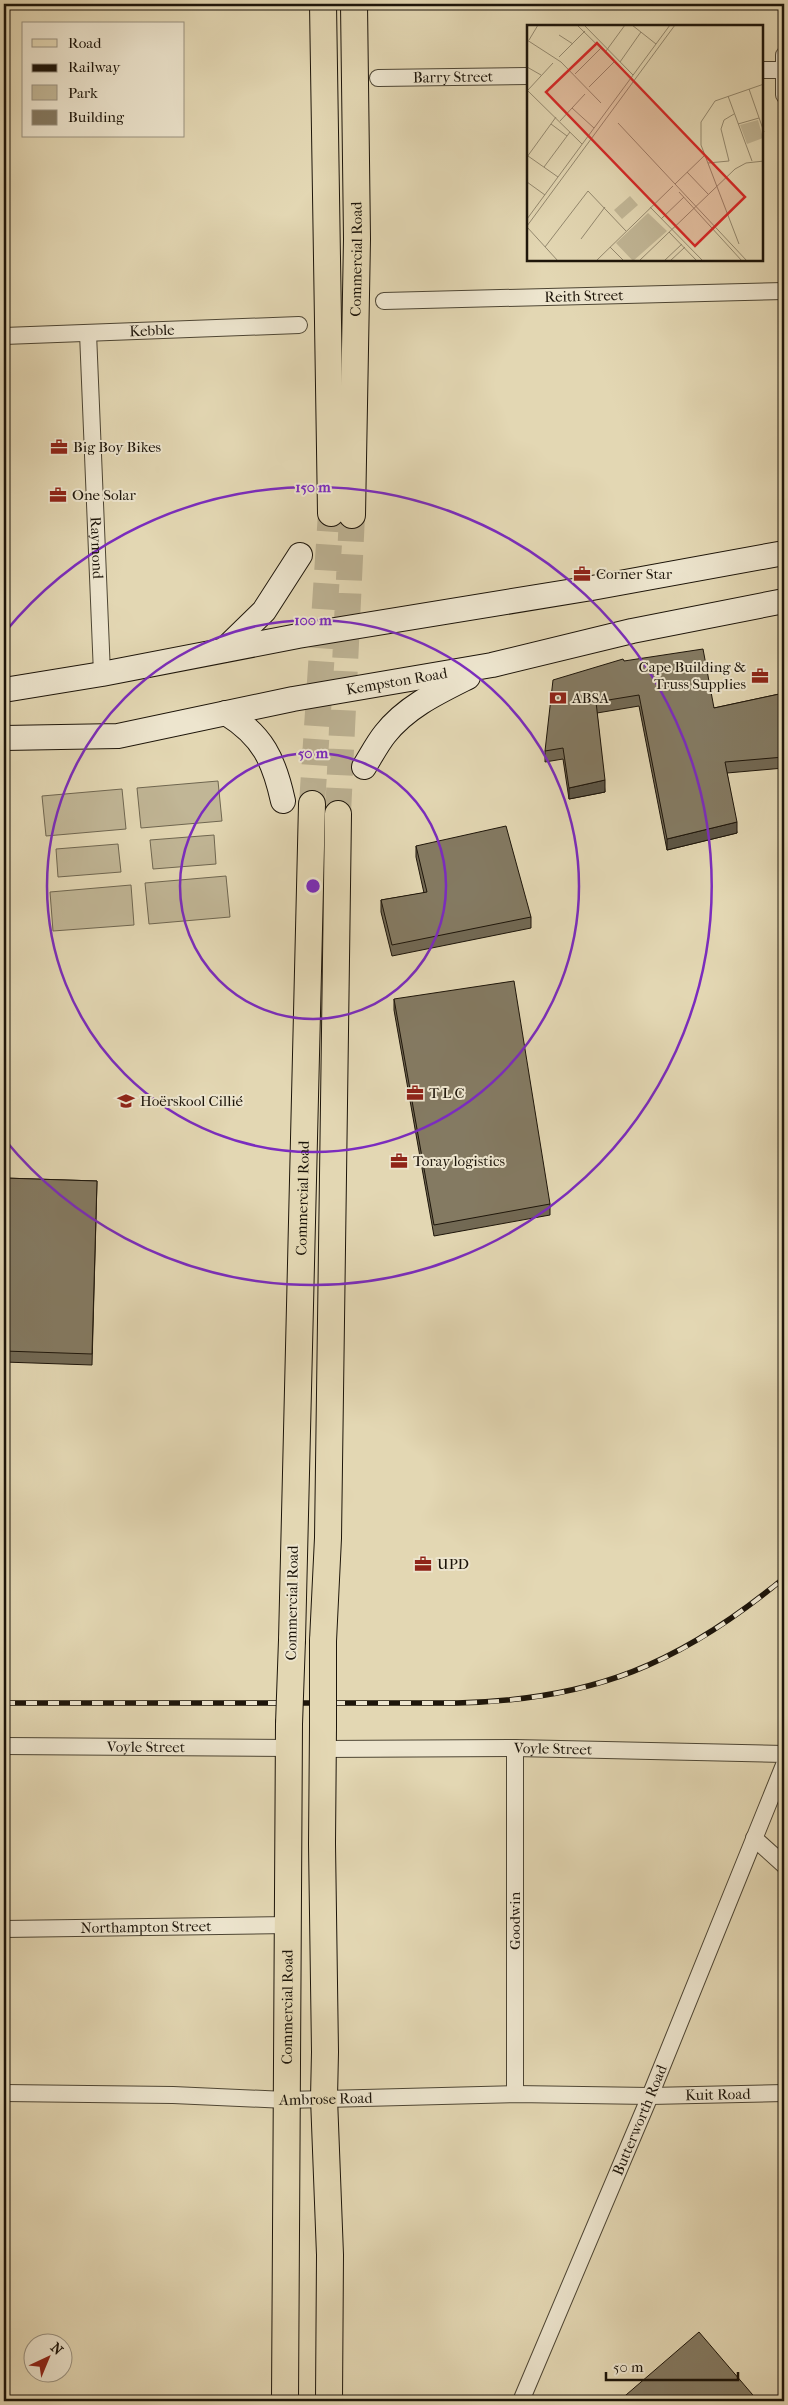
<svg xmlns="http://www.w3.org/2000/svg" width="788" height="2405" viewBox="0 0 788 2405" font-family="'IM FELL French Canon',serif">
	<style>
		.green { fill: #c1b696; stroke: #6f6650 }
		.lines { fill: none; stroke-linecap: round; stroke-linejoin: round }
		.primary-tunnel { stroke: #bbb091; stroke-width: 26; stroke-dasharray: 26 13; stroke-linecap: butt }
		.street-casing { stroke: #4e4634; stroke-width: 18 }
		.secondary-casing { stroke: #1d150a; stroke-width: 26 }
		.primary-casing { stroke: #1d150a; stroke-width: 28 }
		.street { stroke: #ede5ce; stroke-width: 16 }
		.secondary { stroke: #ede5ce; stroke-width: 24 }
		.primary { stroke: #e3d7b3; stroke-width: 26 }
		.rail-casing { stroke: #1d150a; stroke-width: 5.5 }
		.rail { stroke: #ede5ce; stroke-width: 4; stroke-dasharray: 11; stroke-linecap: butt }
		.primary-bridge-casing { stroke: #1d150a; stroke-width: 28; stroke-linecap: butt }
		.primary-bridge { stroke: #e3d7b3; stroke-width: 26 }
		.wall { fill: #726954; stroke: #1d150a }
		.shaded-wall { fill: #5c5545; stroke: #1d150a }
		.building { fill: #847a62; stroke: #1d150a }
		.ring { fill: none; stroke: #7b2cbf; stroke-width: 2.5 }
		.labels { text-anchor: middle; stroke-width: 4; stroke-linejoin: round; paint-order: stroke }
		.street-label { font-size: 15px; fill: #1d150a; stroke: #ede5ce }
		.poi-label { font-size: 15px; fill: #1d150a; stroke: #ede5ce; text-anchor: start }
		.inset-road { fill: none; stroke: #94896f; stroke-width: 1 }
		.view { fill: #d62828; fill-opacity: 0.15; stroke: #d62828; stroke-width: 2.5 }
		.inset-edge { fill: none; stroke: #1d150a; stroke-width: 2.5 }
		.centre { fill: #7b2cbf; stroke: #ede5ce; stroke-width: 2.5 }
		.ring-label { font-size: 15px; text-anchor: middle; font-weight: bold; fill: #7b2cbf; stroke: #ede5ce; stroke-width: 4; stroke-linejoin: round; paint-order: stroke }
	</style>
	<rect width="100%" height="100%" fill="#e3d7b3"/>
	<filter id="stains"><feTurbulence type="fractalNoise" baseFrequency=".004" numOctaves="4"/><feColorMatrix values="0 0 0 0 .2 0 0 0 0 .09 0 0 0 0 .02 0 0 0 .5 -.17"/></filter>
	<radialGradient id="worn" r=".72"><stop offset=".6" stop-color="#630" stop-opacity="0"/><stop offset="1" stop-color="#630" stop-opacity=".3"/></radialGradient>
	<path class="green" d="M218 781 222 821 141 828 137 788Z
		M122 789 126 829 46 836 42 796Z
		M214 835 216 864 153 869 150 840Z
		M118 844 121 872 58 877 56 849Z
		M226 876 230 917 149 924 145 883Z
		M131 885 134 925 53 931 50 892Z"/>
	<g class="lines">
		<path class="primary-tunnel" d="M312 804 331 513
			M338 814 352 515"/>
		<g class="street-casing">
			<g id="street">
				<path d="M784 55V95"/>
				<path d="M762 70H784"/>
				<path id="s1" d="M378 78 528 76"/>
				<path id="s2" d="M384 301 784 291"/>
				<path id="s3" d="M88 333 102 674"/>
				<path id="s4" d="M4 336 299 325"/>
				<path id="s5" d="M4 1746 289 1748"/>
				<path d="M515 1748V2094"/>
				<path id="s6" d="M322 1749 515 1748 784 1754"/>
				<path d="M754 1838 784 1865"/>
				<path id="s7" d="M4 1929 288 1925"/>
				<path id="s8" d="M4 2093 173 2095 286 2100 515 2094 650 2096 784 2093"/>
				<path id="s9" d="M521 2401 650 2096 784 1765"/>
			</g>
		</g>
		<g class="secondary-casing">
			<g id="secondary">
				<path d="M224 650 264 611 300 555"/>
				<path d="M4 690 102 674 298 636 592 588 784 553"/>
				<path d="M226 713C263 736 274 760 283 801"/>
				<path id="s10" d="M4 738 118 736 293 699 492 665 632 631 784 601"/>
				<path d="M364 767C371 756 377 744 385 734 406 707 438 692 468 677"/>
			</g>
		</g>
		<g class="primary-casing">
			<g id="primary">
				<path d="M323 4 331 513"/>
				<path id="s11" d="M352 515 357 239 354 4"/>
				<path id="s12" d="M292 1640 312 804"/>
				<path d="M323 1641 328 1538 338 814"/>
				<path d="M323 1727 322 1844 325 2052 324 2098 330 2255 329 2401"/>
				<path id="s13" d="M285 2401 289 1724"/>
			</g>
		</g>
		<use href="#street" class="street"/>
		<use href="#secondary" class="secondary"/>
		<use href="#primary" class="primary"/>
		<g class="rail-casing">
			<path id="rail" d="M4 1703H457C593 1700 680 1664 784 1578"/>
		</g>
		<use href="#rail" class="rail"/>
		<g class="primary-bridge-casing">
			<path id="primary-bridge" d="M289 1724 292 1640
				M323 1727V1641"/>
		</g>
		<use href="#primary-bridge" class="primary-bridge"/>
	</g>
	<path class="wall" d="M624 661 714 708 784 693V768L727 773 737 833 667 850 639 706 597 713 605 792 569 799 563 759 545 762V751Z
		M416 846 531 917V928L392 956 381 912V900L424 893 416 857Z
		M394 999 550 1204V1215L434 1236 394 1010Z
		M4 1178 97 1181 92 1365 4 1362Z"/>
	<path class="shaded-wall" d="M605 780V792L569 799V788Z
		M737 822V833L667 850V839Z"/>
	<path class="building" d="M703 649 714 708 784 693V757L725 762 737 822 667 839 639 695 596 702 605 780 569 788 563 748 545 751 553 680 623 659 624 661Z
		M506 826 531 917 392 945 381 900 427 892 416 846Z
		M514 981 550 1204 434 1225 394 999Z
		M4 1178 97 1181 92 1354 4 1351Z
		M699 2332 758 2401H619Z"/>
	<g class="ring">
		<circle cx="313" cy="886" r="133"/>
		<circle cx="313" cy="886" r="266"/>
		<path d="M5 632A399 399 0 1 1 5 1140"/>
	</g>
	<defs>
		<g id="office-bare" transform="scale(1.35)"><path d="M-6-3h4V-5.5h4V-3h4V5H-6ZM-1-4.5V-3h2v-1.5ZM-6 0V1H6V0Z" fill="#8f2418" stroke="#ede5ce" stroke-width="2.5" paint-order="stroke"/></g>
		<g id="bank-bare" transform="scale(1.35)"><path d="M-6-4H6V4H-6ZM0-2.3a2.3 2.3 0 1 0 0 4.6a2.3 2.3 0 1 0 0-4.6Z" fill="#8f2418" stroke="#ede5ce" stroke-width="2.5" paint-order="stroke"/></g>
		<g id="school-bare" transform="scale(1.35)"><path d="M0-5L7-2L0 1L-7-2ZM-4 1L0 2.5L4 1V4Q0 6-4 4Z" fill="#8f2418" stroke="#ede5ce" stroke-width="2.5" paint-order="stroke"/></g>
	</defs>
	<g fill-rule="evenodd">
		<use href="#office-bare" x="59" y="447"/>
		<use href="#office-bare" x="58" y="495"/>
		<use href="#office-bare" x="582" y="574"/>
		<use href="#office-bare" x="760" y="676"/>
		<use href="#bank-bare" x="558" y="698"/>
		<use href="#office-bare" x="415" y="1093"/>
		<use href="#school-bare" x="126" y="1101"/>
		<use href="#office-bare" x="399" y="1161"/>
		<use href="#office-bare" x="423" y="1564"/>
	</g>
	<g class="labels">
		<g class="street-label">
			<text dy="5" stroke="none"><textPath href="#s1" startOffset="75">Barry Street</textPath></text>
			<text dy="5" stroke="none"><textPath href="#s11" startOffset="256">Commercial Road</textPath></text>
			<text dy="5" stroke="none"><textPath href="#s2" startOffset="200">Reith Street</textPath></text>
			<text dy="5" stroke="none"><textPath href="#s4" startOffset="148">Kebble</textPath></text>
			<text dy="5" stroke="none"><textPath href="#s3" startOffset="215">Raymond</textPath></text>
			<text dy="5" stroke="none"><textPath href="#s10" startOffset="398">Kempston Road</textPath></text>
			<text dy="5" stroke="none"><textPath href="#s12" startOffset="442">Commercial Road</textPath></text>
			<text transform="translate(292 1603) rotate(-89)" y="5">Commercial Road</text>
			<text dy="5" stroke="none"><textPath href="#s5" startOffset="142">Voyle Street</textPath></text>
			<text dy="5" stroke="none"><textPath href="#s6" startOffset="231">Voyle Street</textPath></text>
			<text transform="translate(515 1921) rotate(-90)" y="5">Goodwin</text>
			<text dy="5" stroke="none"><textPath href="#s7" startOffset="142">Northampton Street</textPath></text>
			<text dy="5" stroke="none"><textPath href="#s13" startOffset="394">Commercial Road</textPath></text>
			<text dy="5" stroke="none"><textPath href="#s8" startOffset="714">Kuit Road</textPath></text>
			<text dy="5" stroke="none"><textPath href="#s8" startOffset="322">Ambrose Road</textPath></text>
			<text dy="5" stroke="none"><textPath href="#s9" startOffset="305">Butterworth Road</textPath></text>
		</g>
		<g class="poi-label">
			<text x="73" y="452">Big Boy Bikes</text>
			<text x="72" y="500">One Solar</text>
			<text x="596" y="579">Corner Star</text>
			<text x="746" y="672" text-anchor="end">Cape Building &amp;<tspan x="746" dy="17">Truss Supplies</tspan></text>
			<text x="572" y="703">ABSA</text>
			<text x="429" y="1098">T L C</text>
			<text x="140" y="1106">Hoërskool Cillié</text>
			<text x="413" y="1166">Toray logistics</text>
			<text x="437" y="1569">UPD</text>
		</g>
	</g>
	<g transform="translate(527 25)">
		<rect width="236" height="236" fill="#e3d7b3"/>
		<path d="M231 95 236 113 220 119 213 100ZM103 171 111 180 95 194 87 185ZM121 188 140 206 106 236 89 218Z" fill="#c1b696"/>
		<path class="inset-road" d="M50 0 104 53M57 0 106 50M105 0 129 19M32 10 46 19M0 15 34 37 74 78M2 15 11 0M79 26 98 0M32 32 58 6M93 37 114 7M0 42 14 50M48 49 74 23M62 62 87 37M222 64 237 107M0 65 55 119M1 65 26 38M201 71 225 136M45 83 67 103M33 96 58 69M91 98 220 236M24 99 40 111M211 99 232 93M1 131 31 152M0 132 29 92M181 138 202 136 194 104 197 95 207 89M17 142 43 107M160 147 181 169M0 157 18 170M148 159 178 130M152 167 215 236M123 182 176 236M0 194 143 0M134 194 157 172M0 201 148 0M0 202 31 236M142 207 170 236M54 214 78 182M212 219 174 120V97L188 76 237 59M18 222 61 166 99 206M83 222 97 236M69 236 146 161M112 236 208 144 219 138 237 136M137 236 155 219M143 236 158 222"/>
		<path class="view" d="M70 18 218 172 168 221 19 67Z"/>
		<rect width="236" height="236" class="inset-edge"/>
	</g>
	<circle cx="313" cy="886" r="8" class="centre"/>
	<g class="ring-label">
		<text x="313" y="492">150 m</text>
		<text x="313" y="625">100 m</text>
		<text x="313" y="758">50 m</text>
	</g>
	<rect width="788" height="2405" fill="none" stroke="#e3d7b3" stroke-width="20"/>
	<rect x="5" y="5" width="778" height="2395" fill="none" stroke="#1d150a" stroke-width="2.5"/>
	<rect x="10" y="10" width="768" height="2385" fill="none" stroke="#1d150a"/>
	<rect x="22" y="22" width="162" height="115" fill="#ede5ce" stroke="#9a9280"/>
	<rect x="32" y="39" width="25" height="8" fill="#e3d7b3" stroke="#9a9280"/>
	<text x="68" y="48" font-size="15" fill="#1d150a">Road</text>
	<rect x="32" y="64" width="25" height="8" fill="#1d150a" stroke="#9a9280"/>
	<text x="68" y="72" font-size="15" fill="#1d150a">Railway</text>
	<rect x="32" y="85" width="25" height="15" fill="#c1b696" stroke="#9a9280"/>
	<text x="68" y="98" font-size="15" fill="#1d150a">Park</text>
	<rect x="32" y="110" width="25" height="15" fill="#847a62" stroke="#9a9280"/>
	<text x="68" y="122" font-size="15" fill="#1d150a">Building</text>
	<g transform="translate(48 2358) rotate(44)"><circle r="24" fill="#ede5ce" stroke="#9a9280"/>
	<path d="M0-4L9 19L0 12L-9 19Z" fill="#8f2418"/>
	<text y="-8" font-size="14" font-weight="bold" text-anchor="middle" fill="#1d150a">N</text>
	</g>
	<path d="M606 2372v8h132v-8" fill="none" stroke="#1d150a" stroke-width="2.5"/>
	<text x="613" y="2372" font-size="15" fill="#1d150a" stroke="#ede5ce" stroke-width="4" paint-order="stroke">50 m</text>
	<rect width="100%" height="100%" filter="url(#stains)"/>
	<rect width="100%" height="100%" fill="url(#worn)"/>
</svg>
